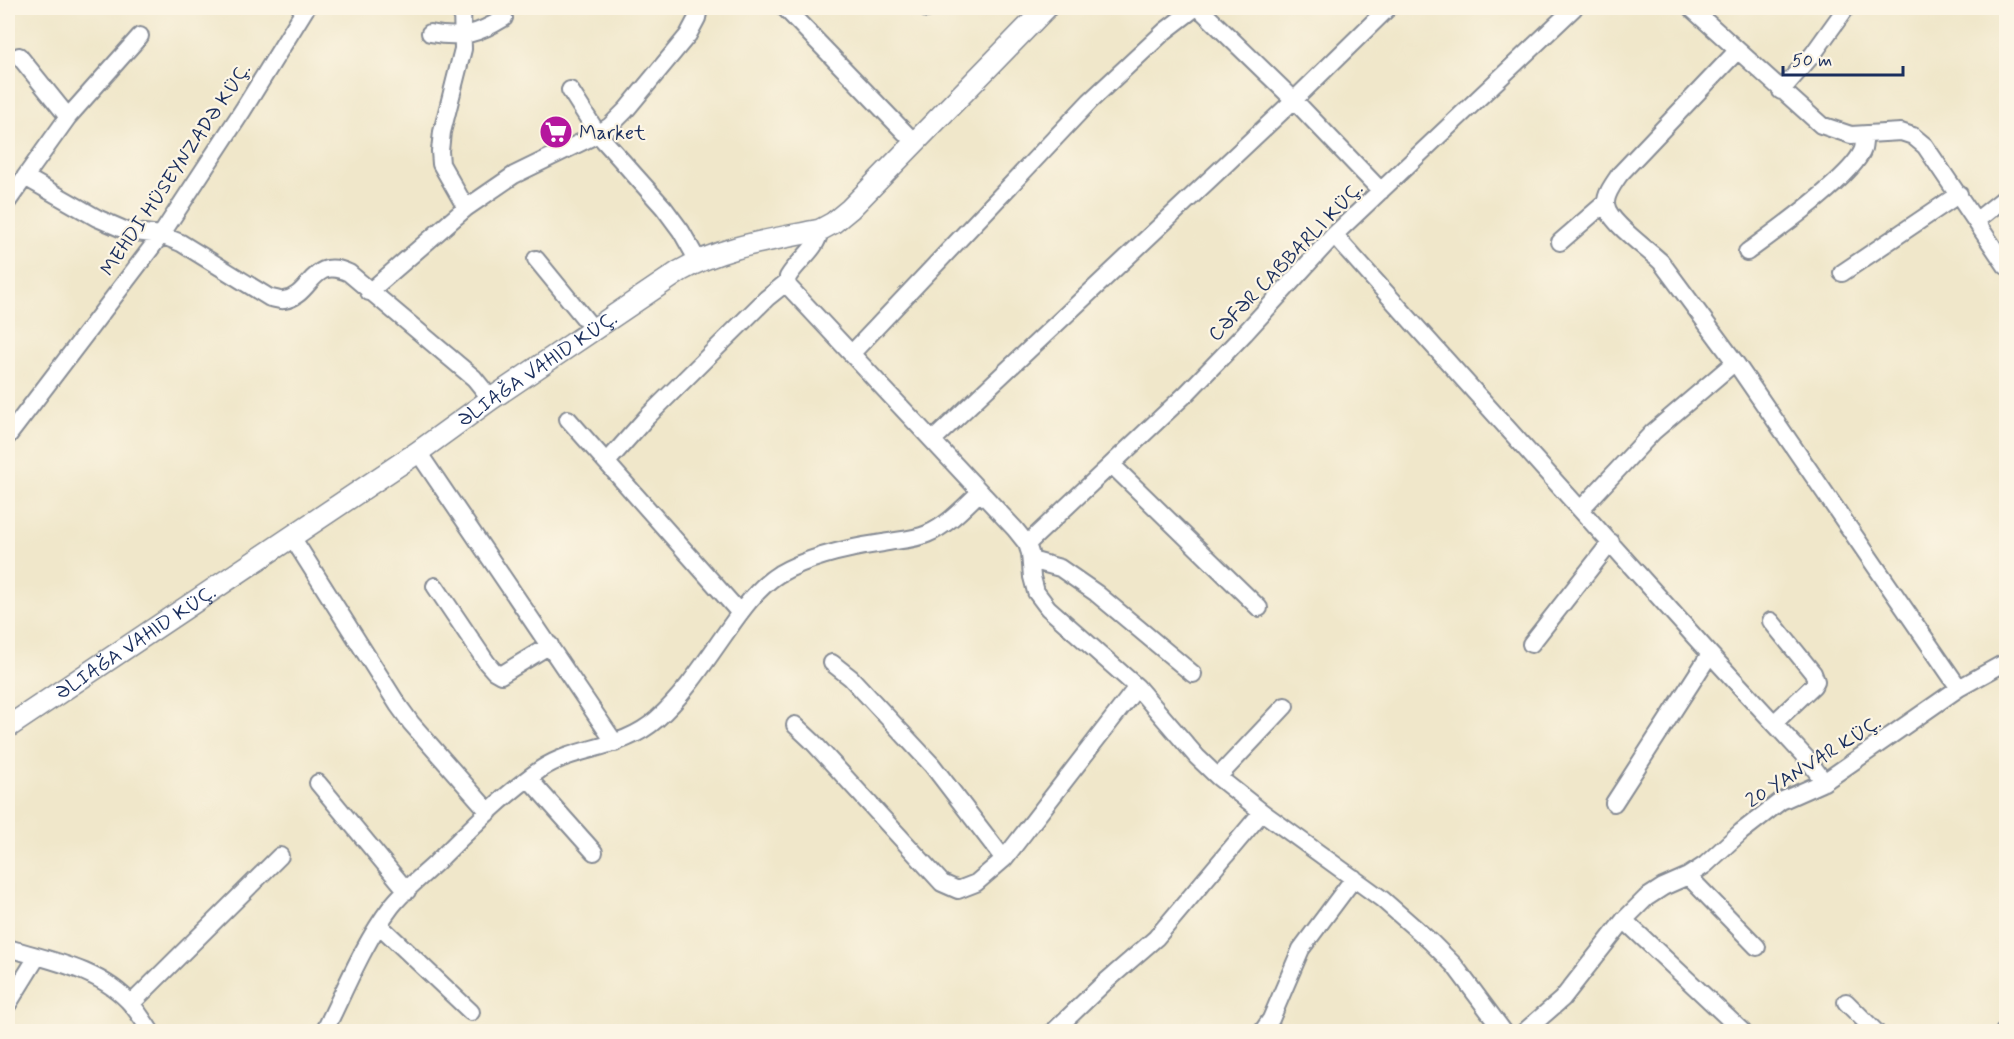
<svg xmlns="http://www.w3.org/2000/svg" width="2014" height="1039" viewBox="0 0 2014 1039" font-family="Mynerve,sans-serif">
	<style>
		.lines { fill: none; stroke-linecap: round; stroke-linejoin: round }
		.minor-casing { stroke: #868b94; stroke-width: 20 }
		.tertiary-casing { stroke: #868b94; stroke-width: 24 }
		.minor { stroke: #fff; stroke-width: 16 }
		.tertiary { stroke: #fff; stroke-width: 21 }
		.labels { text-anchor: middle; stroke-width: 4.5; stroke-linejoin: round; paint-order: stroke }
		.poi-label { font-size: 20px; fill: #1b2f5e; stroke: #fcf5e5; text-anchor: start }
		.street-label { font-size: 20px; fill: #1b2f5e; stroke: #fcf5e5 }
	</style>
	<rect width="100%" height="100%" fill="#fcf5e5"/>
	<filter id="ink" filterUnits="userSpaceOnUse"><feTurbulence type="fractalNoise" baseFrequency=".0167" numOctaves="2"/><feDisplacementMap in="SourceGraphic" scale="12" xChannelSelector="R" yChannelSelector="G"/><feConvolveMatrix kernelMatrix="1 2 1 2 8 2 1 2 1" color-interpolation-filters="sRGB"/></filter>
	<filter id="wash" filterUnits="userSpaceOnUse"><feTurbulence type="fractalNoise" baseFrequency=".008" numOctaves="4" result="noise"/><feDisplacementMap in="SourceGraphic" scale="24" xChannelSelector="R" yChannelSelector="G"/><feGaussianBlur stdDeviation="1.35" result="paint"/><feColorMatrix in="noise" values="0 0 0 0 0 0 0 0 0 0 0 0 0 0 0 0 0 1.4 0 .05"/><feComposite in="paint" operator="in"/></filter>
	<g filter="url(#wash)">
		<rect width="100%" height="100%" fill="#f0e7ca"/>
	</g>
	<g filter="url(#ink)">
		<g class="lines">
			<g class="minor-casing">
				<path id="minor" d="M462 8 463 49 442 132 440 151 441 164 466 208
					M785 8 914 142
					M1199 8 1294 100 1381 191
					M1691 8 1821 125 1851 135 1901 132 1913 136 1925 146 2006 266
					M927 9 928 8
					M430 33C462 39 478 34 504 18
					M1737 51 1620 174C1614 183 1605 194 1606 204 1608 222 1648 249 1661 262L1735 362 1959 688
					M19 56 68 117
					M570 90 598 134 664 208 681 231 698 261
					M1781 91 1813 54 1846 8
					M25 177 68 117 140 36
					M8 201 25 177 97 218 127 231 161 235 181 243 270 298C274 298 280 301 284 300 312 296 311 255 349 273L474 378 491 399
					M1977 220 2006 197
					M820 230C817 250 798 260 788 277L787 282 789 287 1015 529 1027 544 1030 553 1032 577 1036 592 1048 608 1137 687 1197 757 1218 777 1262 812 1382 899 1431 942 1454 965 1504 1032
					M1334 235 1710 654 1809 761 1824 782
					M1560 242 1605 203
					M1747 252C1773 233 1854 176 1863 149 1864 145 1864 139 1865 135
					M536 259 594 330
					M1842 273 1959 194
					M369 292 466 208 514 175 598 134 610 126 626 110 688 35 697 18 699 8
					M852 353 1090 101 1165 31 1195 8
					M568 419 740 613
					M8 436 161 235 243 110 306 8
					M933 440 1294 100 1388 8
					M418 452 615 743
					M607 462 647 417 767 298 787 282
					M1112 465 1259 608
					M1581 509 1653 432 1735 362
					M292 537 398 705 411 723 489 812
					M1027 544 1187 393 1245 333 1334 235 1574 8
					M1031 560 1060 568 1096 593 1193 674
					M435 586 487 663 494 671 501 675 550 645
					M1771 621 1813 673 1816 681 1813 686 1774 723
					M1531 644 1611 542
					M832 663 851 678 932 765 1004 859
					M795 725 812 741 942 883 958 890 976 883 1004 859 1137 687
					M1218 777 1285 706
					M529 779 594 852
					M318 783 407 891
					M1614 803 1710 654
					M1688 876 1757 947
					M1624 920 1743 1032
					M379 925 471 1012
					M8 948C49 960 103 970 132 1005 139 1013 145 1023 151 1032
					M1846 1002 1876 1032
					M8 1004 37 957
					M131 1004 280 856
					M324 1032C345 990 363 944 391 907 403 891 421 877 436 863 469 830 502 796 541 769 577 745 621 751 657 719 685 694 705 662 727 631 741 611 758 587 779 574 810 556 848 548 883 543 898 540 913 540 927 534 948 525 964 507 980 492
					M1053 1032 1103 984 1156 938 1262 812
					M1262 1032 1271 1019 1301 949 1354 878
					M1524 1032 1562 999 1624 920 1646 898 1663 887 1688 876 1705 865 1741 832 1781 801 1824 782 1959 688 2006 662
					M2004 1032 2006 1029"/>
			</g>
			<g class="tertiary-casing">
				<g id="tertiary">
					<path id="s1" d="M8 727 418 452 491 399 680 271C723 246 772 240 820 230L833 223 850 209 1046 8"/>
				</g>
			</g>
			<use href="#minor" class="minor"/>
			<use href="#tertiary" class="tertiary"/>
		</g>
	</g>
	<defs>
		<g id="supermarket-disc" transform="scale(1.725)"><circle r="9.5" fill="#b5179e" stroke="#fcf5e5"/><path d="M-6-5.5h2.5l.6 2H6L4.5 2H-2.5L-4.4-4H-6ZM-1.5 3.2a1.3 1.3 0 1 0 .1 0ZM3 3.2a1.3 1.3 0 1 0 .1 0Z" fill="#fff"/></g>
	</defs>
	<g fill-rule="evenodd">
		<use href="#supermarket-disc" x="556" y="132"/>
	</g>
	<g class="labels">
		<g class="poi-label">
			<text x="579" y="139">Market</text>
		</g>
		<g class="street-label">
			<text transform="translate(175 169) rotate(-56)" y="7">MEHDI HÜSEYNZADƏ KÜÇ.</text>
			<text transform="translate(1285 261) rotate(-46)" y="7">CƏFƏR CABBARLI KÜÇ.</text>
			<text dy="7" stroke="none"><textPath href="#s1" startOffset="639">ƏLIAĞA VAHID KÜÇ.</textPath></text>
			<text dy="7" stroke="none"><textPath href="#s1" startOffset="153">ƏLIAĞA VAHID KÜÇ.</textPath></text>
			<text transform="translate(1813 761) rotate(-32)" y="7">20 YANVAR KÜÇ.</text>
		</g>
	</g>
	<rect width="2014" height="1039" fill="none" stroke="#fcf5e5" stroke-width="30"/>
	<path d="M1783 66v9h120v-9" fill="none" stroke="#1b2f5e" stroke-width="3"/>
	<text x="1792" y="66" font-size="18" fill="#1b2f5e" stroke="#fcf5e5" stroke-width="4.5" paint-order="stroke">50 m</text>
</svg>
